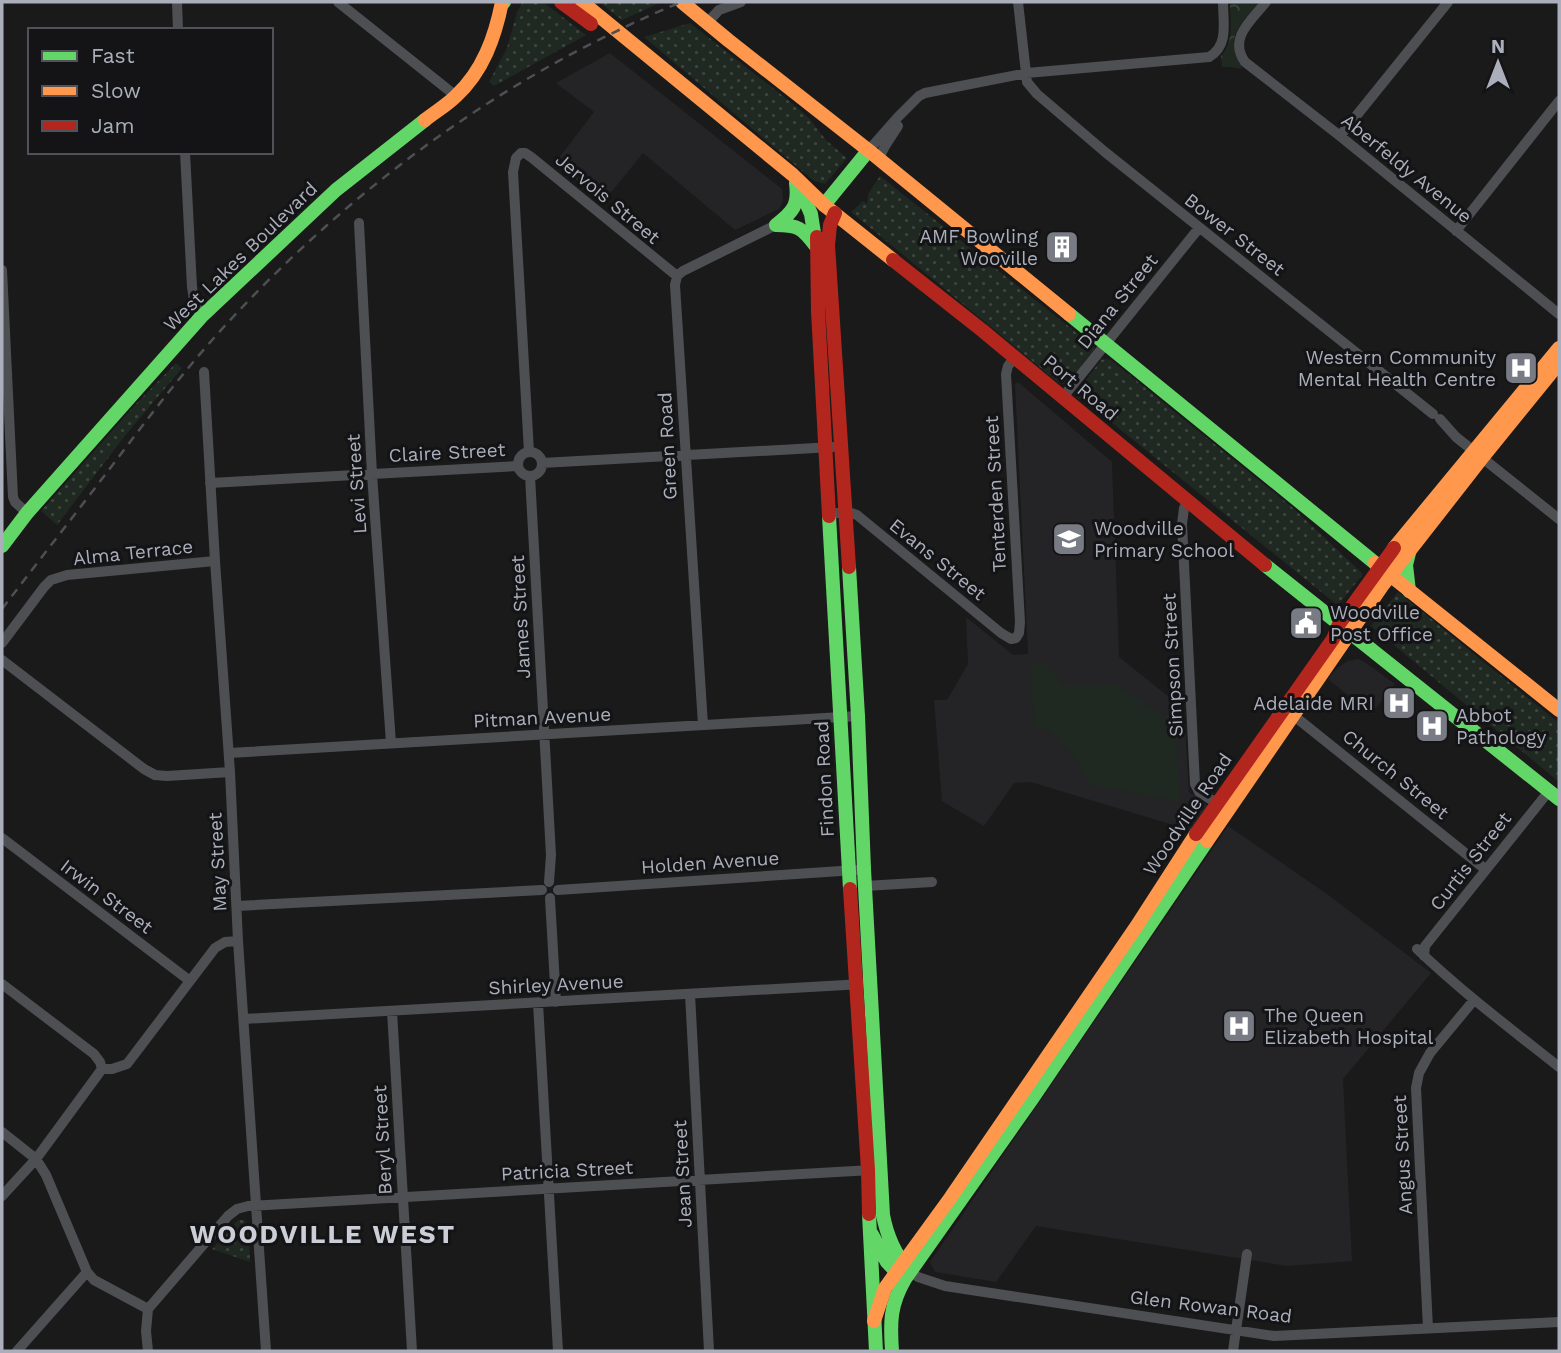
<svg xmlns="http://www.w3.org/2000/svg" width="1561" height="1353" viewBox="0 0 1561 1353" font-family="'Work Sans',sans-serif">
	<style>
		.built { fill: #242426 }
		.grass { fill: url(#grass-dots) }
		.park { fill: url(#park-crowns) }
		.pitch { fill: #1f2821 }
		.lines { fill: none; stroke-linecap: round; stroke-linejoin: round }
		.street { stroke: #4e4f53; stroke-width: 10 }
		.fast { stroke: #63d668; stroke-width: 14 }
		.slow { stroke: #ff974d; stroke-width: 14 }
		.jam { stroke: #b3261e; stroke-width: 14 }
		.rail { stroke: #4e4f52; stroke-width: 2.5; stroke-dasharray: 9 7; stroke-linecap: butt }
		.labels { text-anchor: middle; stroke-width: 6; stroke-linejoin: round; paint-order: stroke }
		.street-label { font-size: 19px; fill: #abafbb; stroke: #141416 }
		.poi-label { font-size: 19px; fill: #abafbb; stroke: #141416; text-anchor: start }
		.district-label { font-size: 26px; font-weight: bold; letter-spacing: 2px; fill: #ccced7; stroke: #141416 }
	</style>
	<defs>
		<pattern id="grass-dots" width="8" height="8" patternUnits="userSpaceOnUse" patternTransform="scale(1.75)"><rect width="8" height="8" fill="#1f2821"/><path d="M2 2h.1M6 6h.1" fill="none" stroke="#3d453f" stroke-width="1.8" stroke-linecap="round"/></pattern>
		<pattern id="park-crowns" width="20" height="18" patternUnits="userSpaceOnUse" patternTransform="scale(1.75)"><rect width="20" height="18" fill="#1f2821"/><path d="M2 6a3 3 0 1 1 6 0M12 15a3 3 0 1 1 6 0" fill="none" stroke="#3d453f"/></pattern>
	</defs>
	<rect width="100%" height="100%" fill="#1a1a1a"/>
	<path class="built" d="M610 53 782 189 783 202 779 209 735 230 643 153 604 201 555 163 594 112 556 83Z
		M1018 382 1112 462 1119 657 1184 709 1189 792 1208 806 1190 832 1173 825 1031 782 1014 783 984 826 942 801 934 700H947L968 664 966 617 1013 655 1028 654 1015 384Z
		M1358 659 1366 663 1395 684 1371 714 1328 679 1337 668 1348 661Z
		M1228 826 1327 894 1431 973 1343 1079 1352 1261 1287 1266 1036 1226 996 1282 935 1272 930 1262Z"/>
	<path class="grass" d="M523 2H543L586 35 494 86 489 82 507 48 517 12Z
		M599 2H662L622 20Z
		M690 23 793 104 809 118 826 140 847 158 825 184 814 181 644 37Z
		M880 176 1093 346 1095 348 1094 351 1069 382 1065 384 1059 383 851 212 863 201 867 204 868 194Z
		M1106 359 1111 360 1293 508 1363 574 1340 603 1336 604 1085 401 1078 398 1077 394 1078 391 1101 360Z
		M176 363 182 368 124 437 57 525 41 511 135 405Z
		M1398 592 1559 723V782L1371 626Z
		M238 1220H244L249 1227 250 1262 212 1249Z"/>
	<path class="park" d="M1230 2H1259C1242 23 1223 37 1241 64V69L1232 67H1222L1221 56C1235 41 1230 21 1230 2Z"/>
	<path class="pitch" d="M1030 665H1048L1063 686 1115 684 1164 717 1165 728 1177 729 1179 802 1091 785 1074 757 1048 729 1034 730Z"/>
	<g class="lines">
		<path class="street" d="M177 2 178 30
			M338 2 456 96
			M1018 2 1027 82 1037 94 1105 152 1433 414
			M1266 2C1251 21 1228 38 1245 62L1340 136 1559 314
			M707 23 719 10 741 2
			M1340 136 1448 2
			M868 151 897 118 919 96 925 93 1027 73 1209 57C1229 46 1223 22 1223 2
			M185 152 192 287 194 300 201 317
			M878 160 885 146 898 126
			M359 223 372 474 391 743
			M1456 231 1559 101
			M2 270 13 497 15 502 27 513
			M204 372 215 561 230 772 238 941 266 1351
			M1063 397 1199 228
			M1440 419 1456 437 1559 519
			M529 452 513 172 516 158 521 153H525L531 157 677 276
			M518 464a12 12 0 1 1 24 0a12 12 0 1 1-24 0Z
			M542 463 833 447
			M530 476 551 855 549 882
			M210 483 518 466
			M1189 502 1184 508 1182 524 1195 784 1199 792 1223 807
			M829 513H851L857 515 1001 633 1011 639 1016 638 1019 633 1020 622 1006 374 1008 366 1015 357
			M2 643 44 587 51 580 67 575 215 561
			M2 660 144 769 155 775 167 776 230 772
			M1288 711 1485 869
			M703 725 675 285 677 276 683 271 776 225
			M229 753 858 716
			M2 838 190 981
			M865 886 932 882
			M558 890 856 870
			M550 898 556 1002
			M237 906 542 890
			M1417 949C1462 992 1511 1029 1559 1067
			M1424 956 1425 946 1549 791
			M2 984 94 1054 100 1062 102 1069
			M690 994 709 1351
			M538 1003 558 1351
			M392 1011 412 1351
			M244 1019 863 984
			M2 1132 36 1159 46 1175 87 1272 94 1280 148 1309 146 1331 148 1351
			M2 1196 36 1159 102 1069H112L127 1064 215 948 225 942 238 941
			M911 1272 918 1277 945 1286 1274 1336 1559 1322
			M148 1309 228 1216 237 1209 248 1206 872 1170
			M1428 1328 1416 1088 1419 1073 1430 1053 1474 1000
			M17 1351 87 1272
			M1233 1351 1247 1254"/>
		<path class="fast" d="M502 4 504 2
			M800 188 811 214 816 246
			M824 205 868 151
			M776 225C798 225 802 228 815 245
			M776 225C793 212 799 205 796 183
			M1069 314 1375 563
			M829 516 850 889
			M2 546 27 513 201 317 336 190 425 120
			M1265 565 1559 799
			M849 567 858 716 864 869 883 1215C887 1236 894 1253 908 1269
			M1409 591 1406 565 1410 549
			M869 1214 876 1351
			M871 1233 887 1262 901 1277
			M892 1351C890 1322 890 1305 905 1279L1032 1099 1207 841"/>
		<path class="slow" d="M582 2 793 175 824 205 893 260
			M682 2 728 40 868 150 1069 314
			M425 120C435 112 447 105 456 96 483 71 495 37 502 2
			M1394 548 1559 348
			M1375 563 1559 710
			M1207 841 1382 586 1482 458 1559 363
			M874 1321 885 1288 951 1197 1136 927 1196 834"/>
		<path class="jam" d="M561 2 591 24
			M835 213 830 225 828 245 849 567
			M817 237 818 311 829 516
			M893 260 983 331 1265 565
			M1196 834 1333 639 1339 624 1394 548
			M850 889 868 1170 869 1214"/>
		<path class="rail" d="M2 609C37 563 73 517 108 471 142 426 176 381 213 339 326 212 466 103 619 30 639 20 660 11 681 2"/>
	</g>
	<defs>
		<g id="building-square" transform="scale(1.75)"><rect x="-9" y="-9" width="18" height="18" rx="4" fill="#787b83" stroke="#141416"/><path d="M-4-6H4V6H1V3H-1V6H-4ZM-2.5-4.3h1.7v1.8h-1.7ZM.8-4.3h1.7v1.8H.8ZM-2.5-1h1.7V.8h-1.7ZM.8-1h1.7V.8H.8Z" fill="#fff"/></g>
		<g id="hospital-square" transform="scale(1.75)"><rect x="-9" y="-9" width="18" height="18" rx="4" fill="#787b83" stroke="#141416"/><path d="M-5-5h3v3.5h4V-5h3V5h-3V1.5h-4V5h-3Z" fill="#fff"/></g>
		<g id="school-square" transform="scale(1.75)"><rect x="-9" y="-9" width="18" height="18" rx="4" fill="#787b83" stroke="#141416"/><path d="M0-5L7-2L0 1L-7-2ZM-4 1L0 2.5L4 1V4Q0 6-4 4Z" fill="#fff"/></g>
		<g id="civic-square" transform="scale(1.75)"><rect x="-9" y="-9" width="18" height="18" rx="4" fill="#787b83" stroke="#141416"/><path d="M-.6-6.5H3V-4.5H.6V-3L4-1V1h2V6H-6V1h2V-1L-.6-3ZM-1.2 2.5V6h2.4V2.5Z" fill="#fff"/></g>
	</defs>
	<g fill-rule="evenodd">
		<use href="#building-square" x="1062" y="247"/>
		<use href="#hospital-square" x="1521" y="368"/>
		<use href="#school-square" x="1069" y="539"/>
		<use href="#civic-square" x="1306" y="623"/>
		<use href="#hospital-square" x="1399" y="703"/>
		<use href="#hospital-square" x="1432" y="726"/>
		<use href="#hospital-square" x="1239" y="1026"/>
	</g>
	<g class="labels">
		<g class="street-label">
			<text transform="translate(1407 168) rotate(39)" y="7">Aberfeldy Avenue</text>
			<text transform="translate(608 198) rotate(40)" y="7">Jervois Street</text>
			<text transform="translate(1235 234) rotate(38)" y="7">Bower Street</text>
			<text transform="translate(240 256) rotate(-44)" y="7">West Lakes Boulevard</text>
			<text transform="translate(1117 301) rotate(-51)" y="7">Diana Street</text>
			<text transform="translate(1081 387) rotate(40)" y="7">Port Road</text>
			<text transform="translate(667 446) rotate(-93)" y="7">Green Road</text>
			<text transform="translate(447 452) rotate(-3)" y="7">Claire Street</text>
			<text transform="translate(356 484) rotate(-94)" y="7">Levi Street</text>
			<text transform="translate(995 494) rotate(-93)" y="7">Tenterden Street</text>
			<text transform="translate(133 552) rotate(-6)" y="7">Alma Terrace</text>
			<text transform="translate(938 559) rotate(39)" y="7">Evans Street</text>
			<text transform="translate(520 617) rotate(-93)" y="7">James Street</text>
			<text transform="translate(1172 665) rotate(-93)" y="7">Simpson Street</text>
			<text transform="translate(542 717) rotate(-3)" y="7">Pitman Avenue</text>
			<text transform="translate(1396 774) rotate(39)" y="7">Church Street</text>
			<text transform="translate(824 779) rotate(-93)" y="7">Findon Road</text>
			<text transform="translate(1187 814) rotate(-56)" y="7">Woodville Road</text>
			<text transform="translate(1470 861) rotate(-52)" y="7">Curtis Street</text>
			<text transform="translate(217 862) rotate(-93)" y="7">May Street</text>
			<text transform="translate(710 862) rotate(-4)" y="7">Holden Avenue</text>
			<text transform="translate(107 896) rotate(37)" y="7">Irwin Street</text>
			<text transform="translate(556 984) rotate(-3)" y="7">Shirley Avenue</text>
			<text transform="translate(382 1140) rotate(-93)" y="7">Beryl Street</text>
			<text transform="translate(1402 1155) rotate(-93)" y="7">Angus Street</text>
			<text transform="translate(567 1170) rotate(-3)" y="7">Patricia Street</text>
			<text transform="translate(682 1174) rotate(-93)" y="7">Jean Street</text>
			<text transform="translate(1211 1306) rotate(7)" y="7">Glen Rowan Road</text>
		</g>
		<g class="poi-label">
			<text x="1038" y="243" text-anchor="end">AMF Bowling<tspan x="1038" dy="22">Wooville</tspan></text>
			<text x="1496" y="364" text-anchor="end">Western Community<tspan x="1496" dy="22">Mental Health Centre</tspan></text>
			<text x="1094" y="535">Woodville<tspan x="1094" dy="22">Primary School</tspan></text>
			<text x="1330" y="619">Woodville<tspan x="1330" dy="22">Post Office</tspan></text>
			<text x="1374" y="710" text-anchor="end">Adelaide MRI</text>
			<text x="1456" y="722">Abbot<tspan x="1456" dy="22">Pathology</tspan></text>
			<text x="1264" y="1022">The Queen<tspan x="1264" dy="22">Elizabeth Hospital</tspan></text>
		</g>
		<g class="district-label">
			<text x="323" y="1243">WOODVILLE WEST</text>
		</g>
	</g>
	<rect width="1561" height="1353" fill="none" stroke="#abafbb" stroke-width="7"/>
	<rect x="28" y="28" width="245" height="126" fill="#141416" stroke="#505258" stroke-width="2"/>
	<rect x="42" y="51" width="35" height="10" fill="#63d668" stroke="#505258" stroke-width="2"/>
	<text x="91" y="63" font-size="21" fill="#abafbb">Fast</text>
	<rect x="42" y="86" width="35" height="10" fill="#ff974d" stroke="#505258" stroke-width="2"/>
	<text x="91" y="98" font-size="21" fill="#abafbb">Slow</text>
	<rect x="42" y="121" width="35" height="10" fill="#b3261e" stroke="#505258" stroke-width="2"/>
	<text x="91" y="133" font-size="21" fill="#abafbb">Jam</text>
	<g transform="translate(1498 63)" stroke="#141416" stroke-width="5" paint-order="stroke">
	<path d="M0-5L12 26L0 18L-12 26Z" fill="#abafbb"/>
	<text y="-10" font-size="19" font-weight="bold" text-anchor="middle" fill="#abafbb">N</text>
	</g>
</svg>
